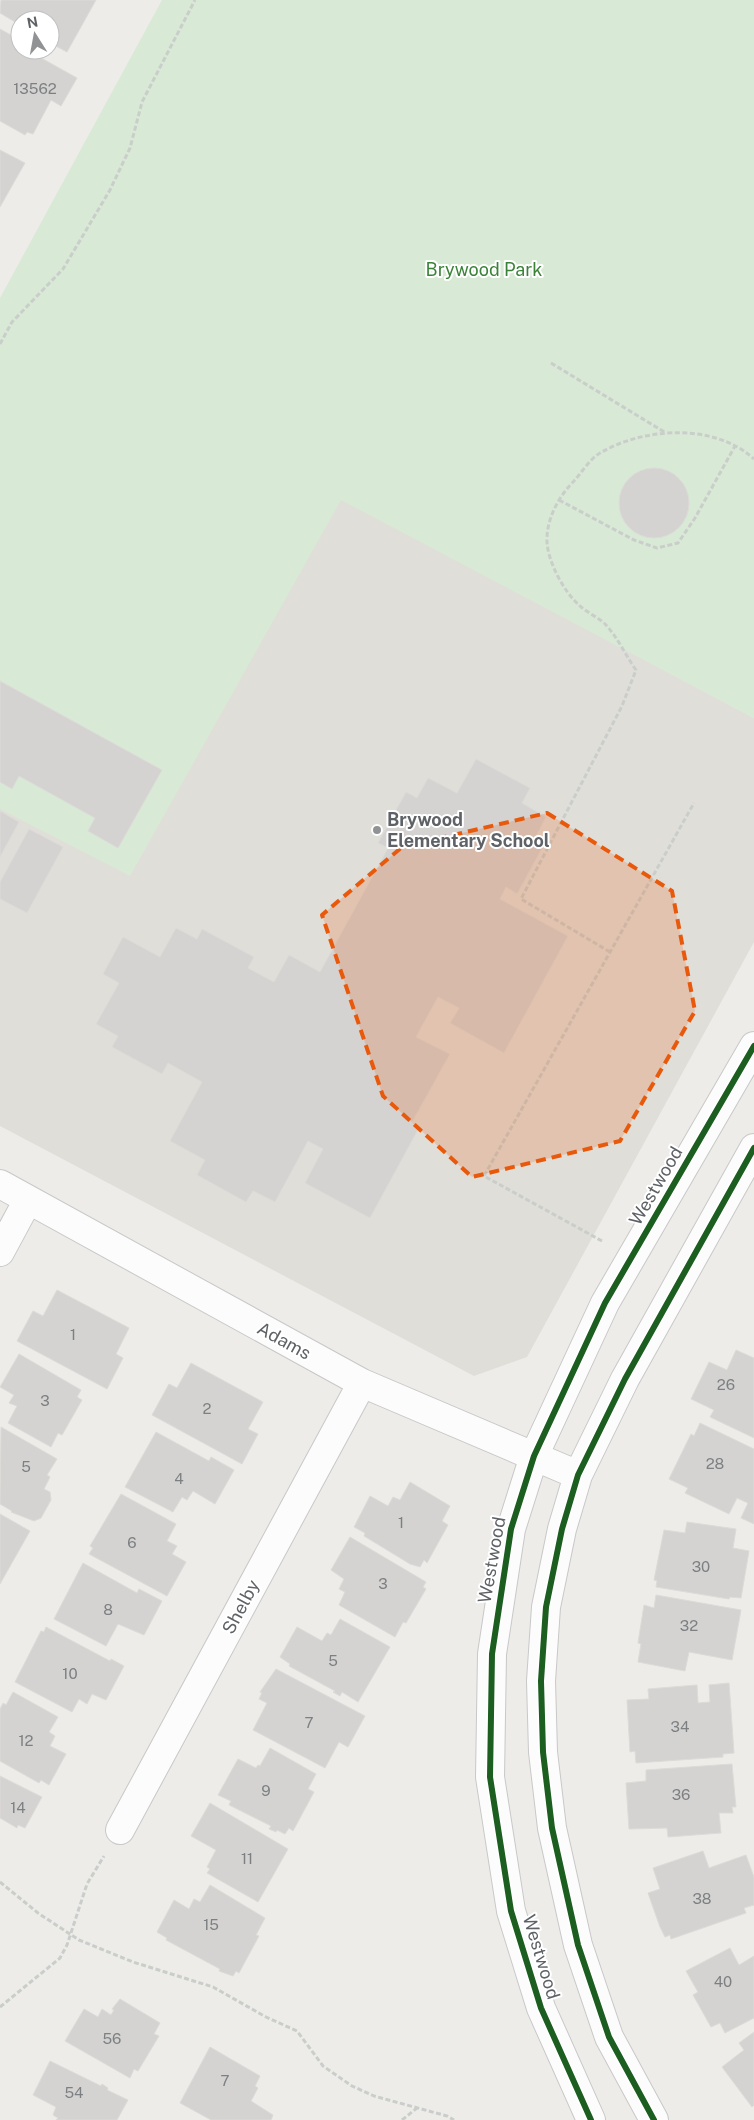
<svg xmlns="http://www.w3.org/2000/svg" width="754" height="2120" viewBox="0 0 754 2120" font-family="'Public Sans',sans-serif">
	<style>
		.education { fill: #e0ded9 }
		.green { fill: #d8e9d5 }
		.building { fill: #d4d3d2; stroke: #dcdbd8 }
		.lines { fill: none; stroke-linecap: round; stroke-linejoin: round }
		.minor-casing { stroke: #c8c8c8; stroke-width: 30 }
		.path { stroke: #cacecb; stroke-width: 3; stroke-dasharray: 5 2.5; stroke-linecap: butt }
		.minor { stroke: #fcfcfc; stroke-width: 28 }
		.cycleway-casing { stroke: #fff; stroke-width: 9 }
		.cycleway { stroke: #1b5e20; stroke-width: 6 }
		.marked { fill: #e8590c; fill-opacity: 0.2; stroke: #e8590c; stroke-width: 4; stroke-dasharray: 10 6; stroke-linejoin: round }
		.poi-dot { fill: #909294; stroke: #fff; stroke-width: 2 }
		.labels { text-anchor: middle; stroke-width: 4; stroke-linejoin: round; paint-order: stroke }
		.number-label { font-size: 15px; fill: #7d8082 }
		.park-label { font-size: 18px; fill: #3b8239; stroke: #fff }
		.poi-label { font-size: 18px; font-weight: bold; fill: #5e6266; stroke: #fff; text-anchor: start }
		.street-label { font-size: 18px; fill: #5e6266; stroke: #fff }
	</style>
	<rect width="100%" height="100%" fill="#edece9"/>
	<path class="education" d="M0 325 341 499 754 718V942L527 1357 474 1376 0 1126Z"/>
	<path class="green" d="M162 0H754V718L341 500 130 876 0 809V298Z"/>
	<path class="building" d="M1 0H96L67 52 50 43V20H20V28L14 25 15 22 0 13Z
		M0 29 20 40V50H27L77 78 61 106 51 100 33 134 27 132 25 135 0 121Z
		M0 150 25 163 0 207Z
		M619 503a35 35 0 1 1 70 0a35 35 0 1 1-70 0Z
		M0 681 162 770 118 848 88 831 95 818 19 776 12 789 0 782Z
		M476 759 530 788 522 803 546 817 536 836 546 841 517 894 506 887 500 899 568 936 504 1053 450 1023 459 1008 438 997 416 1037 450 1054 412 1122 420 1126 370 1218 305 1183 323 1149 308 1141 275 1202 253 1191 246 1202 197 1175 205 1160 170 1141 202 1082 168 1063 162 1074 112 1047 118 1036 96 1024 119 983 103 974 123 937 160 957 176 928 197 939 202 929 254 957 248 968 274 982 289 955 320 972 388 848 378 843 406 792 417 798 428 778 457 793Z
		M0 811 19 822 0 857Z
		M29 829 63 847 27 913 0 899V882Z
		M57 1290 129 1328 116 1354 123 1358 107 1389 17 1341 33 1311 43 1316Z
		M736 1350 754 1358V1438L710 1417 714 1410 691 1399 709 1362 727 1370Z
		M19 1354 81 1390 77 1397 82 1400 62 1435 58 1433 51 1447 8 1423 17 1406 9 1403 14 1395 0 1387Z
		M191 1363 263 1402 248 1429 258 1434 242 1464 152 1415 169 1384 177 1388Z
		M700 1423 754 1449V1524L741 1518 748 1503 737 1498 729 1514 685 1493 688 1488 669 1479 691 1434 694 1436Z
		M1 1427 57 1459 47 1475 50 1477 44 1489 50 1492 51 1500 41 1518 34 1521 11 1512 12 1511 0 1504Z
		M156 1432 209 1461 211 1457 234 1470 215 1504 193 1491 187 1500 182 1497 173 1512 125 1487Z
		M410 1482 450 1506 442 1521 448 1525 427 1563 424 1560 420 1567 410 1564 364 1536 365 1533 354 1527 370 1496 388 1506 393 1497 400 1500Z
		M121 1494 176 1524 167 1541 177 1546 172 1554 186 1562 167 1596 89 1554 93 1548 90 1546Z
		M0 1514 30 1531 0 1584Z
		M687 1522 736 1529 733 1548 749 1551 741 1598 730 1597 729 1599 656 1587 657 1581 654 1580 664 1530 685 1533Z
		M350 1537 426 1582 423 1587 426 1589 406 1623 403 1622 395 1637 339 1605 345 1592 339 1589 344 1579 331 1570Z
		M83 1563 137 1593 139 1589 162 1601 144 1635 118 1624 106 1646 54 1619Z
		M656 1595 741 1610 732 1660 689 1652 685 1671 638 1662 641 1644 638 1643 644 1605 654 1608Z
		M340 1619 390 1647 358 1702 342 1692 340 1696 333 1692 335 1691 289 1666 290 1664 280 1657 297 1627 322 1641 327 1633 331 1635Z
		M46 1627 110 1661 111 1659 124 1666 106 1700 92 1694 87 1704 79 1699 72 1712 15 1682 41 1631 44 1632Z
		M276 1669 365 1716 348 1747 339 1742 325 1768 253 1730 267 1703 259 1699 262 1693 260 1692Z
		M729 1683 734 1753 723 1754V1757L636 1763 635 1751 630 1752 627 1700 649 1699 648 1689 697 1685 698 1703 710 1702 709 1685Z
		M13 1692 58 1717 49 1732 55 1736 50 1746 66 1754 49 1785 41 1780 39 1783 0 1761V1709L3 1703 6 1705Z
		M270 1748 316 1774 308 1789 314 1792 293 1831 289 1828 285 1834 277 1830 276 1832 269 1829 271 1826 229 1805 231 1801 218 1795 238 1759 256 1768 258 1765 260 1766Z
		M732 1764 736 1807H732L733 1813H719L721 1833 668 1837 667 1828 629 1829 626 1783 646 1781V1770Z
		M0 1776 42 1797 25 1828 18 1825 17 1828 0 1818Z
		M210 1803 288 1849 258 1902 207 1873 210 1869 207 1867 216 1850 191 1836Z
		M703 1851 709 1868 746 1855 754 1877V1905L744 1908 746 1913 671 1939 670 1935 665 1937 660 1927 648 1893 660 1889 653 1868Z
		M210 1885 265 1918 256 1935 259 1936 239 1973 236 1971 233 1976 219 1971 220 1969 166 1940 167 1938 157 1932 174 1900 189 1909 194 1899 200 1902Z
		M730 1948 739 1965 754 1956V2018L725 2033 720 2023 711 2027 693 1995 698 1992 686 1971Z
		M120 1999 160 2023 154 2034 159 2036 138 2071 134 2069 130 2078 65 2041 84 2009 98 2017 102 2009 111 2015 114 2010 112 2009Z
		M754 2032V2105L752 2107 722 2067 744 2050 739 2043Z
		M210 2047 260 2076 255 2086 258 2088 251 2101 273 2115 271 2120H211L180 2103Z
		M50 2061 101 2086 102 2084 108 2088 107 2090 128 2100 117 2120H56L58 2118 53 2115 56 2107 33 2095Z"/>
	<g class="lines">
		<g class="minor-casing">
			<path id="minor" d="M0 1184 362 1383 578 1475
				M0 1252 28 1200
				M120 1830 362 1383
				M591 2120 541 2008 511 1911 490 1777 492 1654 511 1529 534 1456 605 1303 754 1046
				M654 2120 609 2037 578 1945 552 1828 543 1752 541 1681 546 1607 562 1529 578 1475 625 1379 754 1148"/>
		</g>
		<path class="path" d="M0 344 12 322 63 269 110 190 130 148 142 102 195 0
			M551 363 666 433
			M559 500 634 540 657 548 678 543 695 518 735 446
			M610 952 521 899 622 706 636 670C626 656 618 638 606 625 600 618 587 613 579 605 564 592 548 562 547 542 546 519 559 496 574 481 582 472 590 459 600 453 644 427 715 423 754 459
			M602 1241 484 1176 694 803
			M0 1882 38 1913 79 1940 133 1962 213 1987 266 2017 297 2031 323 2066 352 2086 374 2096 447 2116 454 2120
			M0 2007 60 1958 67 1945 87 1884 104 1856
			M402 2120 417 2108"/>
		<use href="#minor" class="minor"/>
		<g class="cycleway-casing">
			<path id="cycleway" d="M591 2120 541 2008 511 1911 490 1777 492 1654 511 1529 534 1456 605 1303 754 1046
				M654 2120 609 2037 578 1945 552 1828 543 1752 541 1681 546 1607 562 1529 578 1475 625 1379 754 1148"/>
		</g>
		<use href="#cycleway" class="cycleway"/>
	</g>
	<path class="marked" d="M547 813 672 891 695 1011 620 1141 472 1177 383 1096 322 915 402 847Z"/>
	<circle class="poi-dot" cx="377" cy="830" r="5"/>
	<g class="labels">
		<g class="number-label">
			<text x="35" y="94">13562</text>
			<text x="73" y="1340">1</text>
			<text x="726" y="1390">26</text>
			<text x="45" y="1406">3</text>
			<text x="207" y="1414">2</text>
			<text x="715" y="1469">28</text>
			<text x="26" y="1472">5</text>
			<text x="179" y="1484">4</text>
			<text x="401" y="1528">1</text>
			<text x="132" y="1548">6</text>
			<text x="701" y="1572">30</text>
			<text x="383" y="1589">3</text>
			<text x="108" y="1615">8</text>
			<text x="689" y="1631">32</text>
			<text x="333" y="1666">5</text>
			<text x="70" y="1679">10</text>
			<text x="309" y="1728">7</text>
			<text x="680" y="1732">34</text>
			<text x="26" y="1746">12</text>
			<text x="266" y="1796">9</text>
			<text x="681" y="1800">36</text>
			<text x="18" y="1813">14</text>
			<text x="247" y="1864">11</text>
			<text x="702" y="1904">38</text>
			<text x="211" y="1930">15</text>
			<text x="723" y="1987">40</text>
			<text x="112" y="2044">56</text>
			<text x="225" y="2086">7</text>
			<text x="74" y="2098">54</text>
		</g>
		<g class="park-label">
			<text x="484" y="276">Brywood Park</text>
		</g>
		<g class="poi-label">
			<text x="387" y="826">Brywood<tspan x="387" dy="21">Elementary School</tspan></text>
		</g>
		<g class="street-label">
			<text transform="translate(656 1186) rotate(-60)" y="6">Westwood</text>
			<text transform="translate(284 1341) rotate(29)" y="6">Adams</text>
			<text transform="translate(492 1560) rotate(-80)" y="6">Westwood</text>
			<text transform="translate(241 1607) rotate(-62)" y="6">Shelby</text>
			<text transform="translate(541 1957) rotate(73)" y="6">Westwood</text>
		</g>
	</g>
	<g transform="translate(35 35) rotate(349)"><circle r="24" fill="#ffffff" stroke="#bfc0c2"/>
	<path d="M0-4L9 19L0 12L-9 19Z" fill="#909294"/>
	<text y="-8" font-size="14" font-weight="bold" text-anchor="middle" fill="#5e6266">N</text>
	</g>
</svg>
